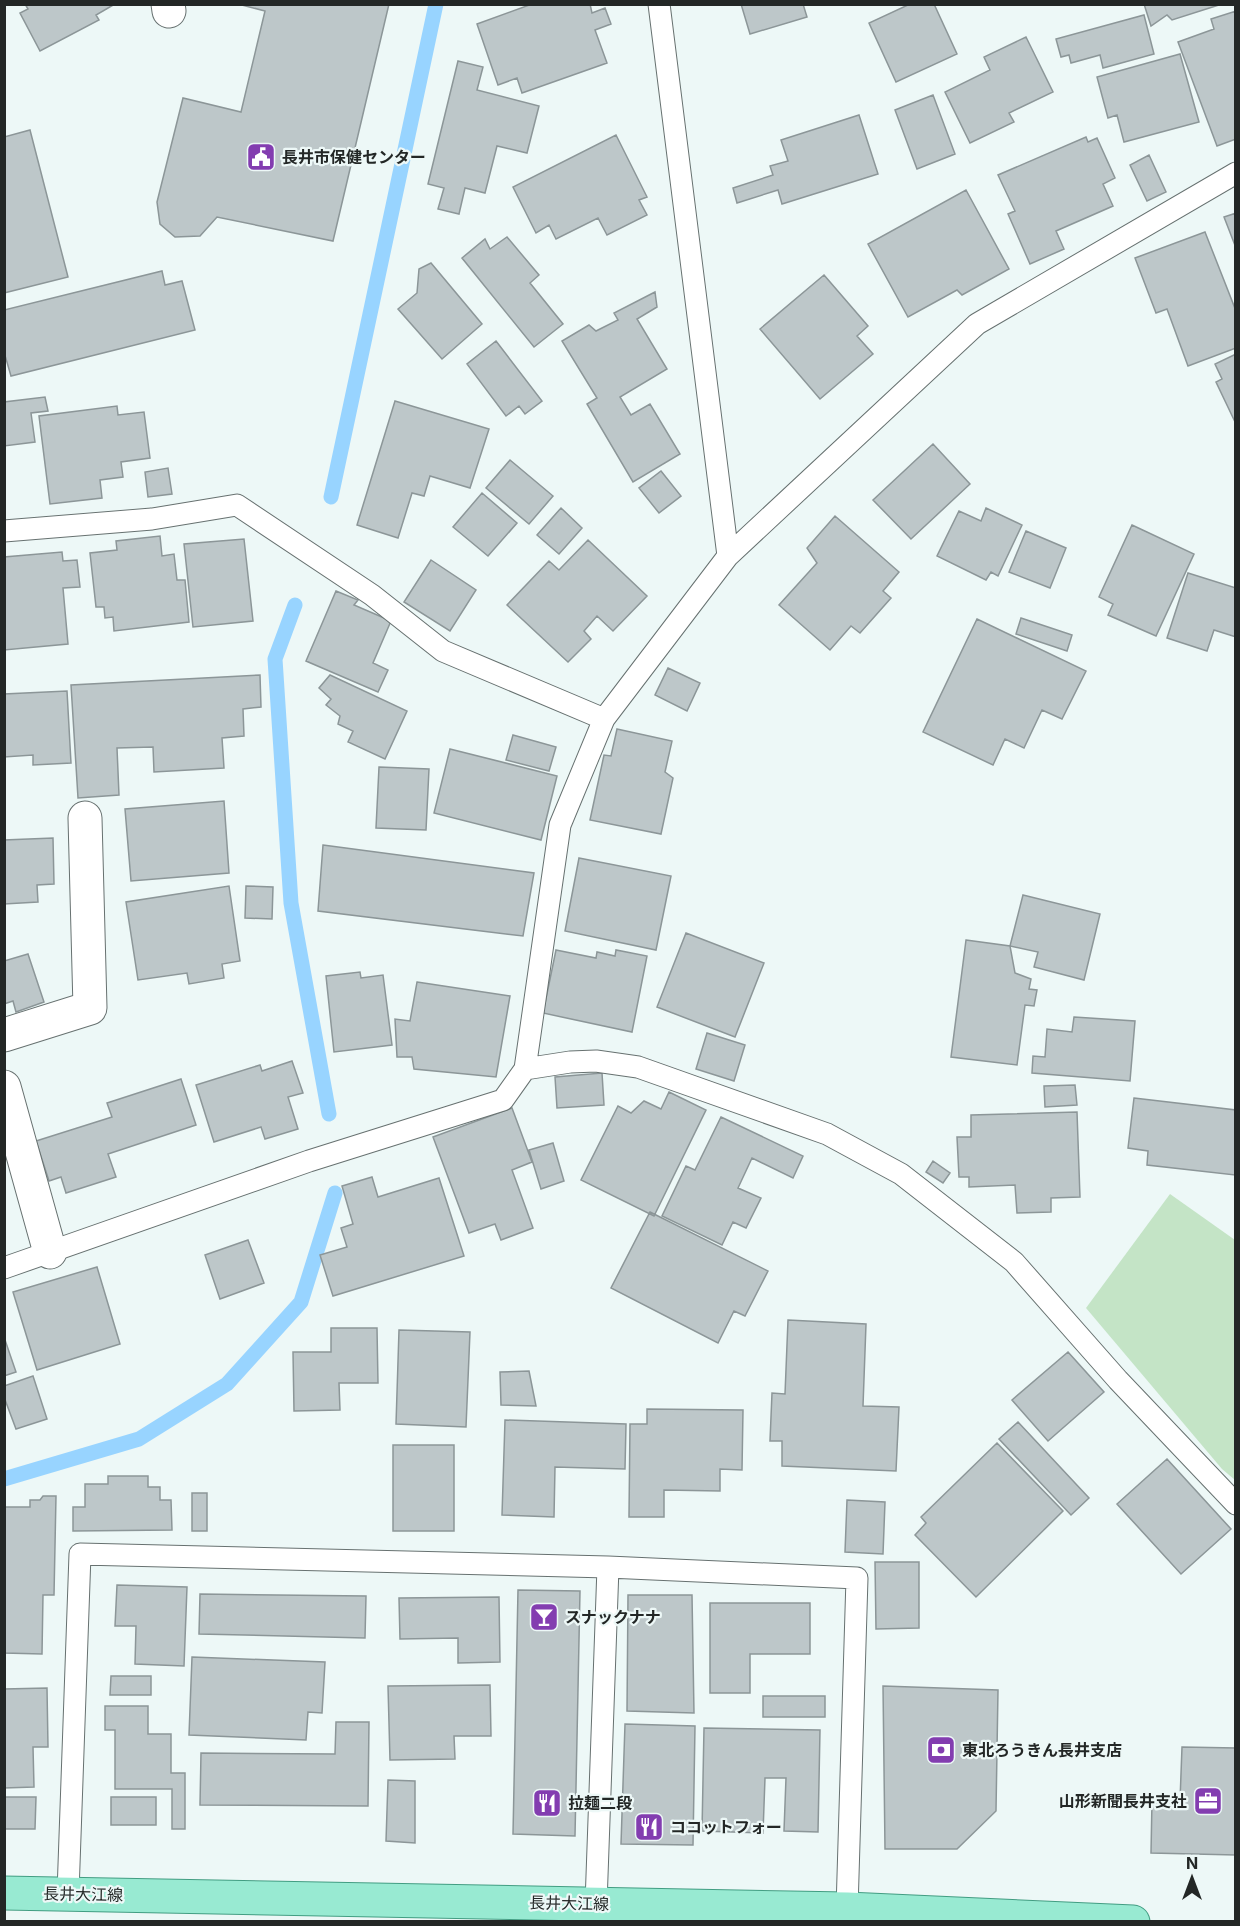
<svg xmlns="http://www.w3.org/2000/svg" width="1240" height="1926" viewBox="0 0 1240 1926" font-family="Inter,'Noto Sans JP',sans-serif">
	<style>
		.green { fill: #c4e4c6 }
		.lines { fill: none; stroke-linecap: round; stroke-linejoin: round }
		.stream { stroke: #98d4ff; stroke-width: 15 }
		.building { fill: #bdc7c9; stroke: #8c9698; stroke-width: 1.5 }
		.lane-casing { stroke: #677170; stroke-width: 23 }
		.street-casing { stroke: #677170; stroke-width: 35 }
		.primary-casing { stroke: #429d82; stroke-width: 35 }
		.lane { stroke: #fff; stroke-width: 21 }
		.street { stroke: #fff; stroke-width: 33 }
		.primary { stroke: #98ead2; stroke-width: 33 }
		.labels { text-anchor: middle; stroke-width: 4.5; stroke-linejoin: round; paint-order: stroke }
		.poi-label { font-size: 16px; font-weight: bold; fill: #232726; stroke: #edf8f7; text-anchor: start }
		.street-label { font-size: 16px; fill: #232726; stroke: #edf8f7 }
	</style>
	<rect width="100%" height="100%" fill="#edf8f7"/>
	<path class="green" d="M1170 1194 1235 1240V1480L1222 1469 1086 1308Z"/>
	<g class="lines">
		<path class="stream" d="M331 497 436 4
			M295 605 275 659 291 903 329 1114
			M4 1479 139 1439 227 1384 301 1302 335 1193"/>
	</g>
	<path class="building" d="M25 4H115L96 15 99 20 40 51 20 13 28 9Z
		M238 4H389L333 241 217 217 200 236 175 237 160 224 157 202 183 98 241 112 265 11Z
		M532 4H590L592 13 605 8 611 24 595 30 607 63 522 93 517 78 498 85 477 24Z
		M741 4H803L807 17 750 34Z
		M910 4H934L957 54 896 82 869 23Z
		M1144 4H1222L1172 20 1167 15 1151 26Z
		M1236 11V139L1217 146 1178 42 1214 29 1211 19Z
		M1144 15 1154 54 1103 68 1100 55 1071 63 1069 55 1061 57 1056 39Z
		M1026 37 1053 92 1009 113 1014 122 970 143 945 92 990 70 984 57Z
		M1180 54 1199 122 1124 142 1117 115 1108 118 1097 77Z
		M458 61 483 67 477 90 539 106 527 153 497 146 485 193 465 188 459 214 438 209 444 188 428 184Z
		M933 95 955 154 917 169 895 110Z
		M859 115 878 174 782 204 778 190 737 203 733 188 773 175 770 166 788 161 781 140Z
		M30 130 68 277 4 293V137Z
		M616 135 647 197 639 200 647 215 607 235 598 218 556 239 549 225 536 233 513 187Z
		M1086 137 1088 142 1097 138 1115 178 1103 184 1113 206 1056 231 1064 249 1030 264 1008 214 1015 211 998 175Z
		M1149 155 1166 192 1147 201 1130 165Z
		M966 190 1009 269 962 295 957 290 908 317 868 244Z
		M1236 213V248L1224 217Z
		M1205 232 1236 311V348L1188 366 1167 309 1156 313 1135 258Z
		M507 237 539 275 530 283 563 324 534 347 462 258 485 239 490 249Z
		M431 263 482 324 442 359 398 309 417 293 419 269Z
		M162 271 165 285 182 281 195 330 11 376 4 352V310Z
		M824 275 868 326 857 336 873 354 820 399 760 329Z
		M655 292 657 307 637 319 667 369 620 397 631 415 650 404 680 454 633 482 587 404 597 398 562 341 589 325 596 331 618 320 614 313Z
		M496 341 542 401 525 414 519 406 506 416 467 364Z
		M1236 354V424L1216 382 1222 379 1215 364Z
		M45 397 48 411 31 413 35 442 4 446V402Z
		M395 401 489 429 470 488 430 476 424 496 412 493 398 538 357 525Z
		M117 406 118 415 144 412 150 458 121 462 123 477 100 480 102 498 50 504 39 416Z
		M933 444 970 484 911 539 873 500Z
		M510 460 553 496 529 524 486 488Z
		M168 468 172 494 148 497 145 472Z
		M661 471 681 496 659 513 639 488Z
		M482 493 517 523 488 556 453 527Z
		M561 508 582 528 559 554 537 535Z
		M986 508 1022 525 998 576 991 572 986 580 937 556 959 511 981 521Z
		M835 516 899 572 883 591 891 598 860 633 851 626 830 650 779 605 817 563 807 548Z
		M1132 525 1194 554 1156 636 1108 615 1113 604 1099 597Z
		M1026 531 1066 548 1050 588 1009 572Z
		M160 536 162 556 174 554 177 580H185L189 622 114 631 113 617 105 618 104 607H96L90 553 117 550 116 541Z
		M244 539 253 621 193 627 184 544Z
		M588 540 647 596 613 631 597 616 584 631 591 639 568 662 507 605 549 561 559 570Z
		M62 552 63 561 77 560 80 587 63 588 68 644 4 650V557Z
		M431 560 476 590 450 631 404 602Z
		M1188 573 1236 588V637L1214 630 1207 651 1167 638Z
		M336 591 358 600 354 605 391 621 373 663 388 670 378 692 306 661Z
		M1021 618 1072 635 1067 651 1016 634Z
		M977 619 1086 671 1062 719 1042 710 1024 748 1005 739 993 765 923 732Z
		M668 668 700 683 687 711 655 695Z
		M260 675 261 707 243 709 244 736 222 738 224 768 154 772 153 747 117 748 119 795 78 798 71 685Z
		M330 675 407 711 385 759 348 742 353 731 338 724 340 716 326 705 331 699 319 688Z
		M67 691 71 763 33 765V755L4 757V694Z
		M617 729 672 741 665 772 673 778 661 834 590 820 604 755 611 756Z
		M513 735 556 747 549 771 506 760Z
		M450 749 557 776 541 840 434 813Z
		M379 767 429 769 426 830 376 828Z
		M224 801 229 873 131 881 125 809Z
		M53 838 54 884 37 885 38 902 4 904V840Z
		M323 845 534 873 523 936 318 911Z
		M579 858 671 876 656 950 565 931Z
		M229 886 240 961 222 964 224 978 189 984 187 973 138 980 126 902Z
		M246 886 273 887 272 919 245 918Z
		M1023 895 1100 914 1084 980 1034 967 1038 952 1010 946Z
		M686 933 764 963 735 1037 657 1007Z
		M966 940 1010 946 1015 973 1031 979 1029 989 1037 990 1034 1006 1025 1005 1017 1065 951 1057Z
		M556 950 596 958 597 952 615 956 616 950 647 956 632 1032 543 1013Z
		M28 954 44 1002 16 1012 13 1001 4 1004V961Z
		M360 972 361 978 383 975 392 1045 334 1052 326 976Z
		M417 982 510 996 496 1077 414 1069 412 1057H397L395 1019 410 1021Z
		M1074 1017 1135 1021 1130 1081 1032 1073 1033 1056 1045 1057 1047 1029 1072 1032Z
		M707 1033 745 1045 734 1081 696 1069Z
		M292 1061 303 1093 288 1097 298 1129 265 1139 261 1127 214 1142 196 1085 260 1065 262 1071Z
		M602 1073 604 1105 557 1108 555 1077Z
		M181 1079 196 1125 108 1154 116 1177 66 1193 61 1177 49 1181 36 1141 112 1117 107 1103Z
		M1075 1085 1077 1105 1045 1107 1044 1086Z
		M669 1092 706 1110 654 1216 581 1180 618 1106 631 1113 644 1101 661 1109Z
		M1134 1098 1236 1110 1235 1175 1147 1165 1148 1151 1128 1148Z
		M512 1108 532 1162 512 1170 533 1228 501 1240 495 1224 469 1233 433 1137Z
		M1077 1112 1080 1197 1051 1198V1212L1017 1213 1015 1185 969 1187V1177H959L957 1137H971V1115Z
		M721 1117 803 1156 793 1178 752 1158 738 1188 761 1198 746 1228 733 1222 722 1245 662 1216 686 1166 695 1170Z
		M553 1143 564 1181 541 1189 529 1150Z
		M933 1161 950 1173 943 1183 926 1172Z
		M372 1177 378 1197 439 1178 464 1256 333 1296 320 1255 347 1247 341 1228 353 1224 342 1186Z
		M650 1212 768 1271 745 1316 734 1311 718 1343 611 1288Z
		M248 1240 264 1283 220 1299 205 1255Z
		M97 1267 120 1344 37 1370 13 1292Z
		M788 1320 866 1324 863 1406 899 1407 896 1471 782 1466V1441H770L772 1393 785 1394Z
		M331 1328H377L378 1383H339L340 1410 294 1411 293 1352H331Z
		M399 1330 470 1332 466 1427 396 1424Z
		M4 1337 16 1372 4 1376Z
		M1068 1352 1104 1392 1048 1441 1012 1400Z
		M529 1371 536 1406 501 1405 500 1372Z
		M33 1376 47 1419 16 1429 4 1397V1386Z
		M647 1409 743 1410 742 1470 720 1469V1491L664 1490V1517H629L630 1424H647Z
		M505 1420 626 1424 625 1469 555 1467 554 1517 502 1515Z
		M1018 1422 1089 1498 1071 1515 999 1439Z
		M997 1443 1063 1511 976 1597 915 1535 926 1523 921 1517Z
		M393 1445H454V1531H393Z
		M1167 1459 1231 1529 1181 1574 1117 1504Z
		M108 1476H148V1487H160V1500H171L172 1530 73 1531V1507H85V1484H108Z
		M192 1493H207V1531H192Z
		M43 1496H56L54 1595H43L42 1654 4 1653V1507H30V1500H40Z
		M847 1500 885 1502 883 1554 845 1552Z
		M875 1562H919V1628L876 1629Z
		M117 1585 187 1587 184 1666 135 1664 136 1626H115Z
		M518 1590 580 1591 575 1836 513 1834Z
		M200 1594 366 1596 365 1638 199 1634Z
		M628 1595H692L694 1713 627 1711Z
		M499 1597 500 1662 458 1663V1638L400 1639 399 1598Z
		M710 1603H810V1654H750V1693H710Z
		M192 1657 325 1662 322 1713 308 1712 306 1740 189 1735Z
		M111 1676H151V1695H110Z
		M490 1685 491 1736H454L455 1759 390 1760 388 1686Z
		M883 1686 998 1690 996 1811 957 1849H885Z
		M47 1688 48 1747H33L34 1787 4 1788V1689Z
		M763 1696H825V1717H763Z
		M105 1706H148V1734H171V1773H185V1829H172V1789H115V1730H105Z
		M336 1722H369L368 1806 200 1805 201 1753 335 1754Z
		M625 1724 695 1726 693 1845 621 1844Z
		M704 1728 820 1730 818 1832 784 1831 786 1778H765L763 1833 702 1831Z
		M1182 1747 1236 1748V1855L1151 1853 1152 1801H1180Z
		M388 1780 415 1781V1843L386 1841Z
		M4 1797H36L35 1829H4Z
		M111 1797H156V1825H111Z"/>
	<g class="lines">
		<g class="lane-casing">
			<path id="lane" d="M659 4 728 556
				M4 531 152 519 237 505 372 595 443 651 604 719
				M525 1069 570 1062 596 1061 638 1067 827 1134 901 1174 1014 1262 1118 1380 1236 1504
				M4 1268 309 1161 503 1100 525 1069 560 825 604 719 728 556 977 324 1236 173
				M68 1893 80 1554 608 1567
				M596 1904 608 1567 857 1578 847 1909"/>
		</g>
		<g class="street-casing">
			<path id="street" d="M168 4 169 11
				M4 1035 90 1008 85 818
				M4 1087 50 1252"/>
		</g>
		<g class="primary-casing">
			<path id="primary" d="M4 1893 847 1909 1133 1922"/>
		</g>
		<use href="#lane" class="lane"/>
		<use href="#street" class="street"/>
		<use href="#primary" class="primary"/>
	</g>
	<defs>
		<g id="civic-square" transform="scale(1.5)"><rect x="-9" y="-9" width="18" height="18" rx="4" fill="#833db0" stroke="#edf8f7"/><path d="M-.6-6.5H3V-4.5H.6V-3L4-1V1h2V6H-6V1h2V-1L-.6-3ZM-1.2 2.5V6h2.4V2.5Z" fill="#fff"/></g>
		<g id="bar-square" transform="scale(1.5)"><rect x="-9" y="-9" width="18" height="18" rx="4" fill="#833db0" stroke="#edf8f7"/><path d="M-6-5H6L.8 .8V4.5H3.5V6h-7V4.5H-.8V.8Z" fill="#fff"/></g>
		<g id="bank-square" transform="scale(1.5)"><rect x="-9" y="-9" width="18" height="18" rx="4" fill="#833db0" stroke="#edf8f7"/><path d="M-6-4H6V4H-6ZM0-2.3a2.3 2.3 0 1 0 0 4.6a2.3 2.3 0 1 0 0-4.6Z" fill="#fff"/></g>
		<g id="office-square" transform="scale(1.5)"><rect x="-9" y="-9" width="18" height="18" rx="4" fill="#833db0" stroke="#edf8f7"/><path d="M-6-3h4V-5.5h4V-3h4V5H-6ZM-1-4.5V-3h2v-1.5ZM-6 0V1H6V0Z" fill="#fff"/></g>
		<g id="restaurant-square" transform="scale(1.5)"><rect x="-9" y="-9" width="18" height="18" rx="4" fill="#833db0" stroke="#edf8f7"/><path d="M-5-6h1v4h1v-4h1v4h1v-4h1v5L-1.5 .5V6h-2V.5L-5-1ZM5-6V6H3V1.5H1.5Q1.5-4 5-6Z" fill="#fff"/></g>
	</defs>
	<g fill-rule="evenodd">
		<use href="#civic-square" x="261" y="157"/>
		<use href="#bar-square" x="544" y="1617"/>
		<use href="#bank-square" x="941" y="1750"/>
		<use href="#office-square" x="1208" y="1801"/>
		<use href="#restaurant-square" x="547" y="1803"/>
		<use href="#restaurant-square" x="649" y="1827"/>
	</g>
	<g class="labels">
		<g class="poi-label">
			<text x="282" y="163">長井市保健センター</text>
			<text x="565" y="1623">スナックナナ</text>
			<text x="962" y="1756">東北ろうきん長井支店</text>
			<text x="1187" y="1807" text-anchor="end">山形新聞長井支社</text>
			<text x="568" y="1809">拉麺二段</text>
			<text x="670" y="1833">ココットフォー</text>
		</g>
		<g class="street-label">
			<text transform="translate(83 1894) rotate(1)" y="6">長井大江線</text>
			<text transform="translate(569 1903) rotate(1)" y="6">長井大江線</text>
		</g>
	</g>
	<rect width="1240" height="1926" fill="none" stroke="#232726" stroke-width="12"/>
	<g transform="translate(1192 1878)" stroke="#edf8f7" stroke-width="4.5" paint-order="stroke">
	<path d="M0-4.5L10 22L0 15L-10 22Z" fill="#232726"/>
	<text y="-9" font-size="16" font-weight="bold" text-anchor="middle" fill="#232726">N</text>
	</g>
</svg>
